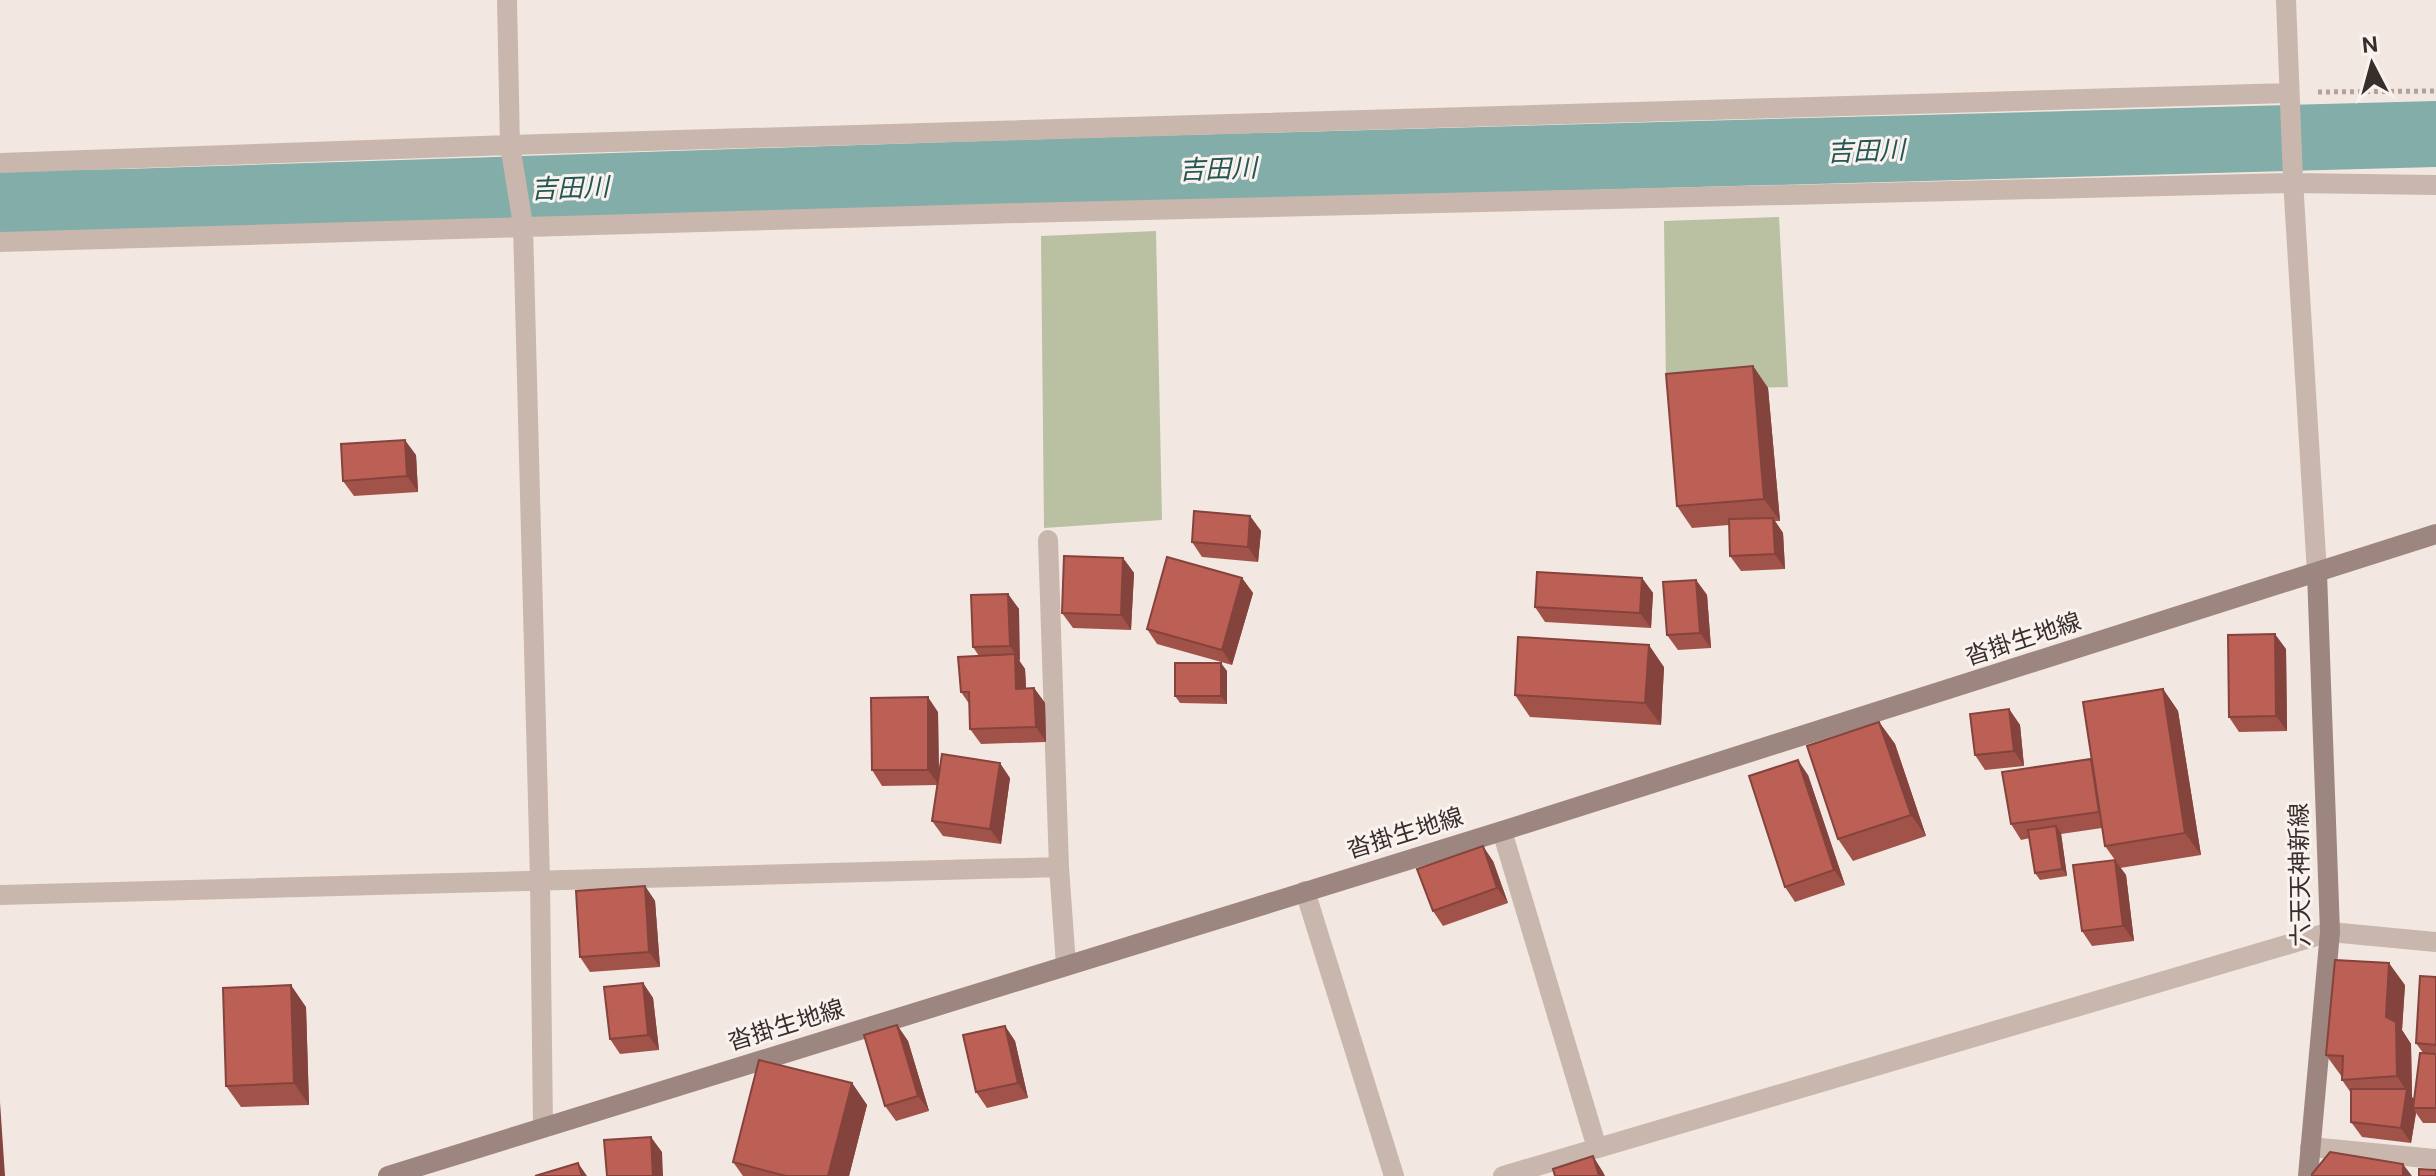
<svg xmlns="http://www.w3.org/2000/svg" width="2436" height="1176" viewBox="0 0 2436 1176" font-family="'DM Sans','Noto Sans JP',sans-serif">
	<style>
		.green { fill: #bac0a2 }
		.lines { fill: none; stroke-linecap: round; stroke-linejoin: round }
		.river { stroke: #82ada9; stroke-width: 66 }
		.path { stroke: #b5a198; stroke-width: 5; stroke-dasharray: 4 4; stroke-linecap: butt }
		.minor { stroke: #c9b7ae; stroke-width: 20 }
		.secondary { stroke: #9d867f; stroke-width: 20 }
		.wall { fill: #a25349 }
		.shaded-wall { fill: #84433c }
		.building { fill: #bc6055; stroke: #84433c; stroke-width: 2 }
		.labels { text-anchor: middle; stroke-width: 6; stroke-linejoin: round; paint-order: stroke }
		.street-label { font-size: 24px; fill: #382e2c; stroke: #f9f2ee }
		.water-label { font-size: 26px; font-style: italic; fill: #245753; stroke: #f9f2ee }
	</style>
	<rect width="100%" height="100%" fill="#f2e8e1"/>
	<path class="green" d="M1779 217 1788 387 1666 389 1664 221Z
		M1156 231 1162 520 1044 528 1041 236Z"/>
	<g class="lines">
		<path class="river" d="M0 204 126 202 1074 171 2436 134"/>
		<path class="path" d="M2318 92 2436 91"/>
		<path class="minor" d="M507 0 510 145 523 225 540 880 543 1127
			M2286 0 2293 180 2317 573
			M0 163 510 145 2289 93
			M0 242C764 217 1529 201 2293 183L2436 185
			M1048 540 1059 867
			M1502 831 1597 1148
			M1305 891 1394 1176
			M0 895 1059 867 1066 965
			M2310 1147 2436 1159
			M1503 1176 2330 932 2436 942"/>
		<path class="secondary" d="M388 1176 1502 831 2436 534
			M2308 1176 2330 932 2317 573"/>
	</g>
	<path class="wall" d="M1753 366 1768 388 1780 521H1775L1783 533 1785 569 1741 571 1730 556 1729 525 1692 528 1677 506Z
		M416 455 418 492 354 496 343 481Z
		M1250 516 1261 531 1258 562 1202 557 1192 542Z
		M1123 558 1134 573 1131 630 1073 628 1062 613Z
		M1242 578 1253 593 1232 665 1157 644 1147 629Z
		M1642 578 1653 593 1651 628 1545 622 1535 607Z
		M1696 580 1707 595 1711 648 1678 650 1667 635Z
		M1008 594 1019 609V661L1025 669 1026 688H1034L1045 703 1046 742 981 744 970 729V705L961 692 979 656 973 647Z
		M2286 649 2287 731 2239 732 2229 717Z
		M1664 667 1661 725 1530 717 1515 695Z
		M1227 671V704L1180 703 1175 696Z
		M2163 689 2178 711 2201 855 2120 868 2126 875 2134 941 2092 946 2082 931 2115 860 2105 846 2102 828 2061 834 2067 876 2040 880 2035 873 2030 838 2021 840 2011 824 2091 759Z
		M2009 709 2020 725 2024 766 1985 770 1975 755Z
		M938 712 939 775 1010 778 1001 844 943 836 932 821 937 785 882 786 872 770Z
		M1879 722 1895 744 1926 836 1853 861 1838 839Z
		M1808 775 1845 885 1795 902 1785 887Z
		M1493 861 1508 903 1443 926 1433 911Z
		M645 886 655 901 660 967 590 972 580 957Z
		M2436 977V1123H2423L2416 1113 2411 1143 2362 1137 2351 1122V1093L2342 1080V1077L2326 1055 2405 985 2402 1030 2411 1044 2412 1097 2414 1099 2423 1053 2416 1043Z
		M643 983 653 998 659 1050 620 1054 610 1039Z
		M306 1007 309 1105 241 1107 226 1086Z
		M897 1025 908 1041 929 1111 896 1121 885 1106Z
		M1005 1026 1015 1041 1028 1098 987 1108 976 1092Z
		M852 1083 867 1105 849 1176H743L733 1162Z"/>
	<path class="shaded-wall" d="M1753 366 1768 388 1780 521 1764 499Z
		M405 440 416 455 418 492 407 476Z
		M1250 516 1261 531 1258 562 1248 547Z
		M1773 518 1783 533 1785 569 1775 554Z
		M1123 558 1134 573 1131 630 1121 615Z
		M1242 578 1253 593 1232 665 1222 650Z
		M1642 578 1653 593 1651 628 1640 613Z
		M1696 580 1707 595 1711 648 1700 633Z
		M1008 594 1019 609 1020 661 1010 646Z
		M2275 634 2286 649 2287 731 2276 716Z
		M1649 645 1664 667 1661 725 1645 703Z
		M1015 654 1025 669 1027 704 1016 689Z
		M1221 663 1227 671V704L1221 696Z
		M1034 688 1045 703 1046 742 1036 727Z
		M2163 689 2178 711 2201 855 2185 833Z
		M928 697 938 712 939 785 928 770Z
		M2009 709 2020 725 2024 766 2014 751Z
		M1879 722 1895 744 1926 836 1911 815Z
		M1798 760 1808 775 1845 885 1834 870Z
		M1000 763 1010 778 1001 844 990 829Z
		M2056 826 2061 833 2067 876 2062 869Z
		M1483 846 1493 861 1508 903 1497 888Z
		M2115 860 2126 875 2134 941 2123 926Z
		M645 886 655 901 660 967 649 952Z
		M2389 963 2405 985 2402 1030 2411 1044 2412 1097 2417 1104 2413 1108 2416 1113 2411 1143 2401 1128 2406 1090 2397 1076 2386 1017Z
		M643 983 653 998 659 1050 648 1035Z
		M291 985 306 1007 309 1105 294 1083Z
		M897 1025 908 1041 929 1111 918 1096Z
		M1005 1026 1015 1041 1028 1098 1018 1083Z
		M852 1083 867 1105 849 1176H828Z
		M0 1102 5 1176H0Z
		M651 1137 662 1152 663 1176H653Z
		M1593 1156 1603 1172 1605 1176H1599Z
		M578 1163 587 1176H582Z
		M2403 1164 2412 1176H2403Z"/>
	<path class="building" d="M1753 366 1764 499 1677 506 1666 374Z
		M405 440 407 476 343 481 341 444Z
		M1194 511 1250 516 1248 547 1192 542Z
		M1773 518 1775 554 1730 556 1729 519Z
		M1064 556 1123 558 1121 615 1062 613Z
		M1167 557 1242 578 1222 650 1147 629Z
		M1537 572 1642 578 1640 613 1535 607Z
		M1696 580 1700 633 1667 635 1663 582Z
		M1008 594 1010 646 973 647 971 595Z
		M2275 634 2276 716 2229 717 2228 635Z
		M1518 637 1649 645 1645 703 1515 695Z
		M1015 654 1016 689 1034 688 1036 727 970 729 969 692H961L958 657Z
		M1175 663H1221V696H1175Z
		M2163 689 2185 833 2105 846 2083 702Z
		M928 697V770H872L871 698Z
		M2009 709 2014 751 1975 755 1970 714Z
		M1879 722 1911 815 1838 839 1807 746Z
		M942 754 1000 763 990 829 932 821Z
		M2091 759 2099 812 2011 824 2002 772Z
		M1798 760 1834 870 1785 887 1749 776Z
		M2056 826 2062 869 2035 873 2028 830Z
		M1483 846 1497 888 1433 911 1417 869Z
		M2115 860 2123 926 2082 931 2073 865Z
		M645 886 649 952 580 957 576 891Z
		M2335 960 2389 963 2386 1017 2396 1022 2397 1076 2342 1080 2343 1056 2326 1055Z
		M2420 976 2436 977V1045L2416 1043Z
		M643 983 648 1035 610 1039 604 987Z
		M291 985 294 1083 226 1086 223 988Z
		M897 1025 918 1096 885 1106 864 1035Z
		M1005 1026 1018 1083 976 1092 963 1035Z
		M2420 1053 2436 1054V1108H2413Z
		M759 1060 852 1083 828 1176H786L733 1162Z
		M2351 1089H2407L2401 1128 2351 1122Z
		M651 1137 653 1176H607L604 1140Z
		M2330 1152 2403 1164V1176H2312V1174Z
		M1593 1156 1599 1176H1555L1553 1169Z
		M578 1163 582 1176H535Z
		M2419 1169 2436 1170V1176H2419Z"/>
	<g class="labels">
		<g class="street-label">
			<text transform="translate(2023 639) rotate(-18)" y="8">沓掛生地線</text>
			<text transform="translate(1405 833) rotate(-17)" y="8">沓掛生地線</text>
			<text transform="translate(2300 875) rotate(-91)" y="8">六天天神新線</text>
			<text transform="translate(786 1025) rotate(-17)" y="8">沓掛生地線</text>
		</g>
		<g class="water-label">
			<text transform="translate(1866 151) rotate(-2)" y="9">吉田川</text>
			<text transform="translate(1218 169) rotate(-2)" y="9">吉田川</text>
			<text transform="translate(570 188) rotate(-2)" y="9">吉田川</text>
		</g>
	</g>
	<g transform="translate(2372 64) rotate(354)" stroke="#f9f2ee" stroke-width="6" paint-order="stroke">
	<path d="M0-6L14 30L0 20L-14 30Z" fill="#382e2c"/>
	<text y="-12" font-size="22" font-weight="bold" text-anchor="middle" fill="#382e2c">N</text>
	</g>
</svg>
